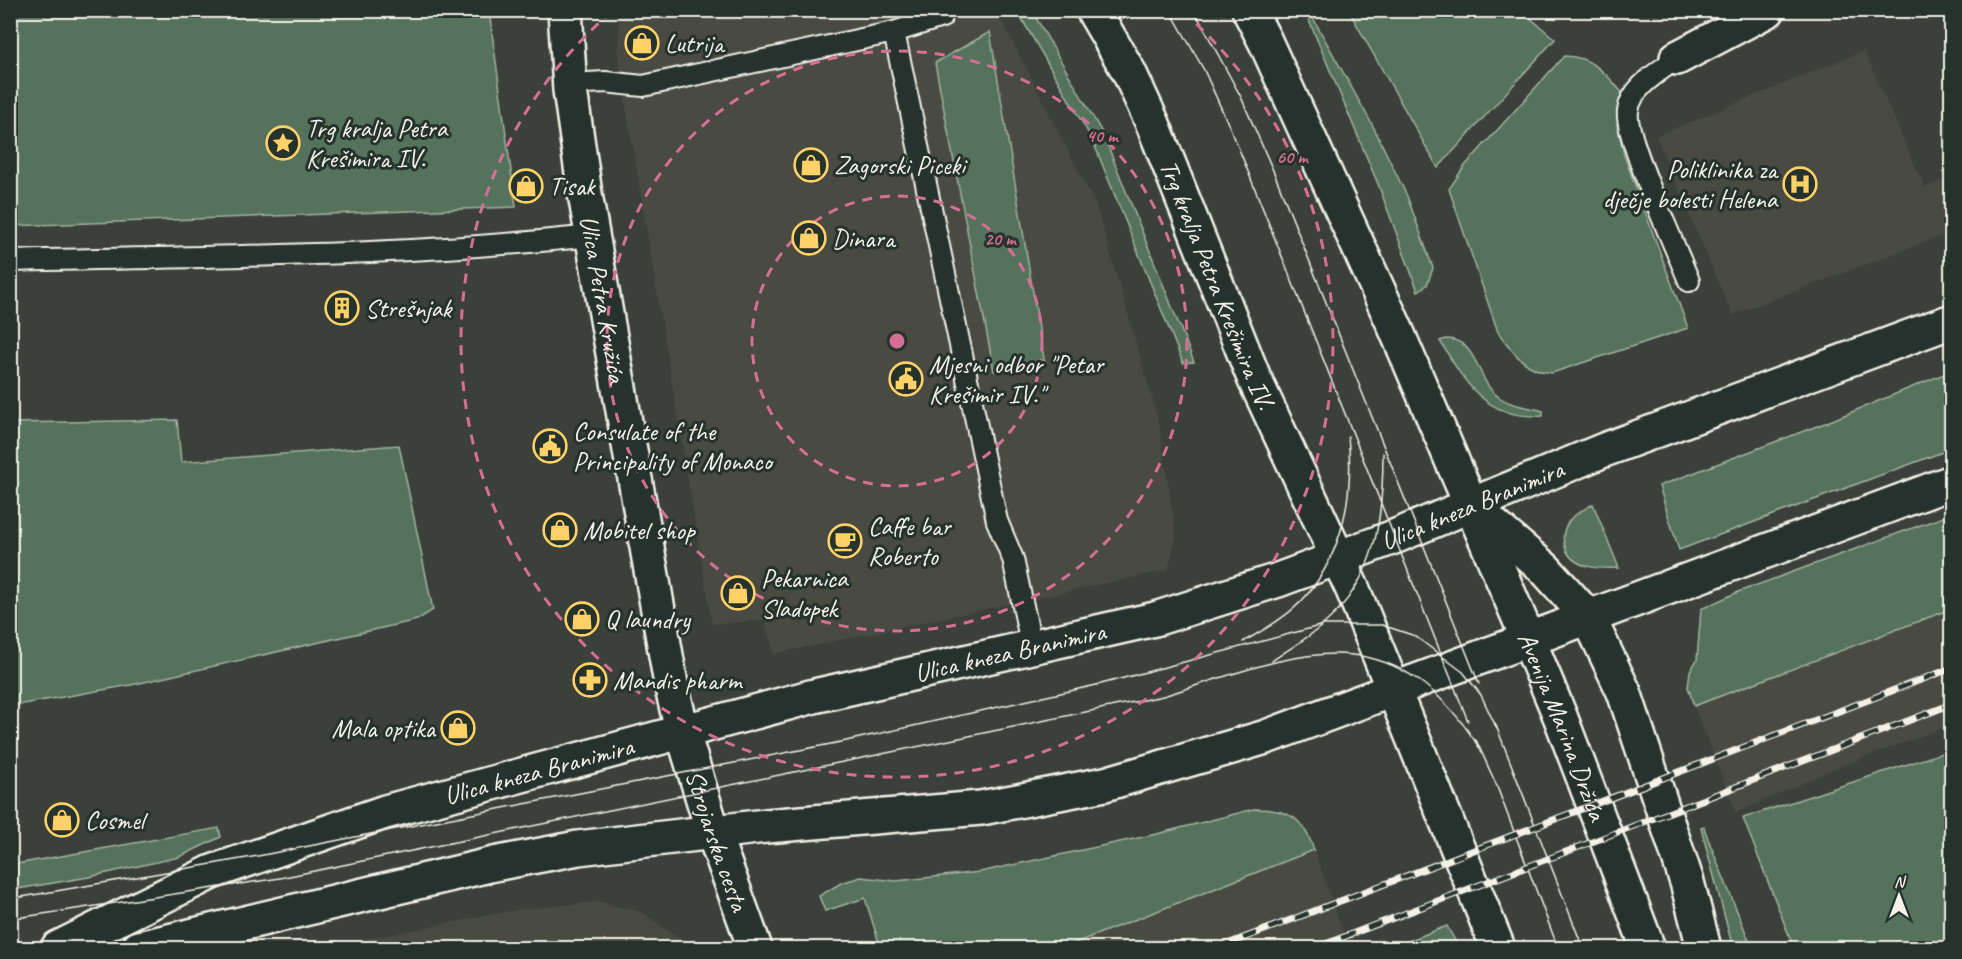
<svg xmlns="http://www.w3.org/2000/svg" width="1962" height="959" viewBox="0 0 1962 959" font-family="Caveat,sans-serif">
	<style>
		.built { fill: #4a4b43 }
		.green { fill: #54735c; stroke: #a4b2a2; stroke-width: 1.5 }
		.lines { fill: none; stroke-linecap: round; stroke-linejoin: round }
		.service-casing { stroke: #f4f1e8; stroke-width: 24 }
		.minor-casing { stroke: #f4f1e8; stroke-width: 38 }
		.tertiary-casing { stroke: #f4f1e8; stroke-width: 38 }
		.secondary-casing { stroke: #f4f1e8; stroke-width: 38 }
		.service { stroke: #26332d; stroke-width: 20 }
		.minor { stroke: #26332d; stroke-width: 33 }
		.tertiary { stroke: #26332d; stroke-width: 33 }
		.secondary { stroke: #26332d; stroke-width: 33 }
		.tram { stroke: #f4f1e8; stroke-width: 1.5 }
		.rail-casing { stroke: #f4f1e8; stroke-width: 7 }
		.rail { stroke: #26332d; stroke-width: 4.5; stroke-dasharray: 14; stroke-linecap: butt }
		.ring { fill: none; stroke: #d66f93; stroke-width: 3; stroke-dasharray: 10 8 }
		.labels { text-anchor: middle; stroke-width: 6; stroke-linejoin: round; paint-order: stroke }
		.poi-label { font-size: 26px; fill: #f4f1e8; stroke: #26332d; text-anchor: start }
		.street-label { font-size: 26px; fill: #f4f1e8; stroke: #26332d }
		.centre { fill: #d66f93; stroke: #26332d; stroke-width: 3 }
		.ring-label { font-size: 18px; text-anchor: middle; font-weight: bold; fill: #d66f93; stroke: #26332d; stroke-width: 6; stroke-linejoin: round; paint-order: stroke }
	</style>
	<rect width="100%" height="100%" fill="#3b413a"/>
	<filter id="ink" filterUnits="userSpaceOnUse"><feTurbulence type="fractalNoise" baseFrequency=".0167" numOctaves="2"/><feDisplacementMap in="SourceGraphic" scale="12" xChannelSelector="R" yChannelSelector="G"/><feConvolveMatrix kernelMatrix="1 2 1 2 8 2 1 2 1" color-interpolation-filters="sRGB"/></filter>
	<g filter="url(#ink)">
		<path class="built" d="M620 11H997L1097 208 1158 419 1176 536 1168 570 774 654 765 620 712 624 618 57Z
			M1864 51 1925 188 1945 179 1951 196V232L1732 315 1656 136Z
			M1951 609V725L1836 768 1736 813 1694 706Z
			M1314 850 1349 948H1062Z
			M599 902 642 912 691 948H319L516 910Z"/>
		<path class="green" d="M11 10 489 11 516 207 11 226Z
			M1017 11H1032L1104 136 1194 362 1183 363 1092 139Z
			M1305 11H1309L1373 126 1407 196 1433 268 1427 285 1418 291 1378 184Z
			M1349 11H1522L1555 39 1438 168Z
			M990 32 1045 365 994 371 935 63Z
			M1564 56C1593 56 1607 75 1625 96L1617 124 1624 155 1688 328 1552 373C1526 371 1513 353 1498 332L1449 189 1464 167Z
			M1446 339C1479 339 1476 382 1499 397 1511 406 1530 407 1543 411V416C1486 419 1466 385 1440 341Z
			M1951 371V449L1679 550 1659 486 1825 423Z
			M177 420 181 462 399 445 433 610 417 620 131 685 11 706V423Z
			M1593 504 1619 568C1598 569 1569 569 1564 543 1562 534 1564 528 1569 521 1574 514 1585 509 1593 504Z
			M1951 514V609L1694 706 1688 687 1690 671 1697 660 1701 609 1738 592Z
			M1951 750V948H1794L1743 818Z
			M1254 809C1289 809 1303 817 1314 850L1062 948H875L880 946 865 898 825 911 819 896 841 883 861 877 896 881 980 872 1157 834Z
			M1704 827 1708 839 1752 948H1733L1701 828Z
			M219 828 221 837 179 857 89 877 11 890V865Z
			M1447 926 1459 948H1406L1403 943Z"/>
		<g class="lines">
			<g class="service-casing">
				<path id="service" d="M894 32 942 17
					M1677 58C1659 72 1631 87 1628 111 1624 137 1677 250 1689 281
					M570 84 605 82 643 86 894 32 997 521 1013 559 1032 648
					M10 261C202 256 401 257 591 236"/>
			</g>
			<g class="minor-casing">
				<g id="minor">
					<path id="s1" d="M565 10 570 90 585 194 671 684 682 730"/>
					<path d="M1677 58 1768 10"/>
				</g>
			</g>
			<g class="tertiary-casing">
				<g id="tertiary">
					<path id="s2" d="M682 730 713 832 755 948"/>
				</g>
			</g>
			<g class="secondary-casing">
				<g id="secondary">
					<path id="s3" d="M1093 10 1129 72 1153 124 1254 378 1353 590 1498 948"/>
					<path id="s4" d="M1249 10 1265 41 1395 327 1529 641 1560 716 1648 948"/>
					<path d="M1476 510 1545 569 1589 618 1624 692 1687 882 1704 948"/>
					<path id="s5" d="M58 948 212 872 385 812 814 696 1155 619 1278 580 1394 537 1604 450 1952 321"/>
					<path d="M139 948 494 864 578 848 766 826 981 808 1105 784 1266 737 1952 482"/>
				</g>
			</g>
			<use href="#service" class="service"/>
			<use href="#minor" class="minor"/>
			<use href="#tertiary" class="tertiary"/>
			<use href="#secondary" class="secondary"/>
			<path class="tram" d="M1170 10 1204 70 1235 139 1468 721
				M1194 10 1241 97 1275 175 1479 684
				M1243 642C1265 629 1289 616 1306 596 1344 551 1354 493 1348 436
				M1272 661C1289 649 1308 638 1324 624 1377 578 1383 518 1383 453
				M1495 723 1583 948
				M1476 740 1496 784 1558 948
				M10 899 258 856 846 741 1101 684 1323 625H1382L1415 636 1463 672 1481 695 1498 731
				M10 919 280 878 1163 696C1295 655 1389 608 1479 747"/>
			<g class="rail-casing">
				<path id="rail" d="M1217 948 1952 668
					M1315 948 1952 704"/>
			</g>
			<use href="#rail" class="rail"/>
		</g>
	</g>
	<g class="ring">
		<circle cx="897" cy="341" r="145"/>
		<circle cx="897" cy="341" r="290"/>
		<path d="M1183 12A436 436 0 1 1 611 12"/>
	</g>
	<defs>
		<g id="shop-ring" transform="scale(1.725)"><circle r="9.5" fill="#26332d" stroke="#ffd166" stroke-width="1.5"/><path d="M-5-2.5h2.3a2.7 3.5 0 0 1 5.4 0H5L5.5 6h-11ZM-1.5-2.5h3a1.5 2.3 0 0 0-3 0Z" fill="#ffd166"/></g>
		<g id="sight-ring" transform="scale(1.725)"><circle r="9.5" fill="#26332d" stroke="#ffd166" stroke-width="1.5"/><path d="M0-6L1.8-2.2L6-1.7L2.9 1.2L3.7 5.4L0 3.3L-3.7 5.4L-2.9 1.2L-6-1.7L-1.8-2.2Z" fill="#ffd166"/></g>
		<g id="hospital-ring" transform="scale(1.725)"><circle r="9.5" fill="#26332d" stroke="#ffd166" stroke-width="1.5"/><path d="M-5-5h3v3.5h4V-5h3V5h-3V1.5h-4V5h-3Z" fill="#ffd166"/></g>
		<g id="building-ring" transform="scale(1.725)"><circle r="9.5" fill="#26332d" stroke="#ffd166" stroke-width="1.5"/><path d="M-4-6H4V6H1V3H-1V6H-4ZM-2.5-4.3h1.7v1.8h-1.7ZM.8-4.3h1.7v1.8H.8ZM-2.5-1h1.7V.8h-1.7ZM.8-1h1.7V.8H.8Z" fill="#ffd166"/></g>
		<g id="civic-ring" transform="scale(1.725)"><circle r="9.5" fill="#26332d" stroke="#ffd166" stroke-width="1.5"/><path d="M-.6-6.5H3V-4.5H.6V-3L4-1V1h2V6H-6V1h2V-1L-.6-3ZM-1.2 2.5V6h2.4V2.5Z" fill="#ffd166"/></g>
		<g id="cafe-ring" transform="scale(1.725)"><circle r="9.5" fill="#26332d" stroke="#ffd166" stroke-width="1.5"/><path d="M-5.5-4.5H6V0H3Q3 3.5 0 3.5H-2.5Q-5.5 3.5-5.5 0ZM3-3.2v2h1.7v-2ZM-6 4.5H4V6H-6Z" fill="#ffd166"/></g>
		<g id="pharmacy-ring" transform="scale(1.725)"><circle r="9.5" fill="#26332d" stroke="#ffd166" stroke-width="1.5"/><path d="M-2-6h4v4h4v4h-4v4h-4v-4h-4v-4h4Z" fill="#ffd166"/></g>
	</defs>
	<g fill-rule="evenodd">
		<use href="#shop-ring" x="642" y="43"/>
		<use href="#sight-ring" x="283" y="143"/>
		<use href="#shop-ring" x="811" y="165"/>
		<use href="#hospital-ring" x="1800" y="184"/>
		<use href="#shop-ring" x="526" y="186"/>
		<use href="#shop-ring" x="809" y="238"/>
		<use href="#building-ring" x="342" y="308"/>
		<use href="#civic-ring" x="906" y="379"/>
		<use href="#civic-ring" x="550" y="446"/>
		<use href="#shop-ring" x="560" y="530"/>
		<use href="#cafe-ring" x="845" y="541"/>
		<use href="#shop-ring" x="738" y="593"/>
		<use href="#shop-ring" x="582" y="619"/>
		<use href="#pharmacy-ring" x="590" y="680"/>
		<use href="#shop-ring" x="458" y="728"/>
		<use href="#shop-ring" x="62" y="820"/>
	</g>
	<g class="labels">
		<g class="poi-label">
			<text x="665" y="52">Lutrija</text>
			<text x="306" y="137">Trg kralja Petra<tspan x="306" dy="30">Krešimira IV.</tspan></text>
			<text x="834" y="174">Zagorski Piceki</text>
			<text x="1777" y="178" text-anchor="end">Poliklinika za<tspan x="1777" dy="30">dječje bolesti Helena</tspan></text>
			<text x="549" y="195">Tisak</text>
			<text x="832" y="247">Dinara</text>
			<text x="365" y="317">Strešnjak</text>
			<text x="929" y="373">Mjesni odbor "Petar<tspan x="929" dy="30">Krešimir IV."</tspan></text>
			<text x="573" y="440">Consulate of the<tspan x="573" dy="30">Principality of Monaco</tspan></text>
			<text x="868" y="535">Caffe bar<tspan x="868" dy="30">Roberto</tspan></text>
			<text x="583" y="539">Mobitel shop</text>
			<text x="761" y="587">Pekarnica<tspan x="761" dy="30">Sladopek</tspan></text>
			<text x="605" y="628">Q laundry</text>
			<text x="613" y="689">Mandis pharm</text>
			<text x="435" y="737" text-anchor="end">Mala optika</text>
			<text x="85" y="829">Cosmel</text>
		</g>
		<g class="street-label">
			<text dy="9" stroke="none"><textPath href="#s3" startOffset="302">Trg kralja Petra Krešimira IV.</textPath></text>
			<text dy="9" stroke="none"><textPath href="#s1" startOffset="292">Ulica Petra Kružića</textPath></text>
			<text dy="9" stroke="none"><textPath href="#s5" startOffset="1486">Ulica kneza Branimira</textPath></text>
			<text dy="9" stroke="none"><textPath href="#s5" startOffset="1000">Ulica kneza Branimira</textPath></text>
			<text dy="9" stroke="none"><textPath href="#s4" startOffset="782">Avenija Marina Držića</textPath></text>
			<text dy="9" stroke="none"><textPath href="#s5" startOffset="514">Ulica kneza Branimira</textPath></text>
			<text dy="9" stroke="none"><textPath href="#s2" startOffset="116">Strojarska cesta</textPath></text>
		</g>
	</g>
	<circle cx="897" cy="341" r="9" class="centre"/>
	<g class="ring-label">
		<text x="1102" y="142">40 m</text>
		<text x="1292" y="163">60 m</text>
		<text x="1000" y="245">20 m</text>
	</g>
	<rect width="1962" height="959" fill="none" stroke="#26332d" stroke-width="36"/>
	<rect x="18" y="18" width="1926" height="923" fill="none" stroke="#f4f1e8" stroke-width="2" filter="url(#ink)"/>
	<g transform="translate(1899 896)" stroke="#26332d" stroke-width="4.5" paint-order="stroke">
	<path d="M0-4.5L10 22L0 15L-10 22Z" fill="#f4f1e8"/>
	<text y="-9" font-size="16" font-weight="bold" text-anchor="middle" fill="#f4f1e8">N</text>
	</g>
</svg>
